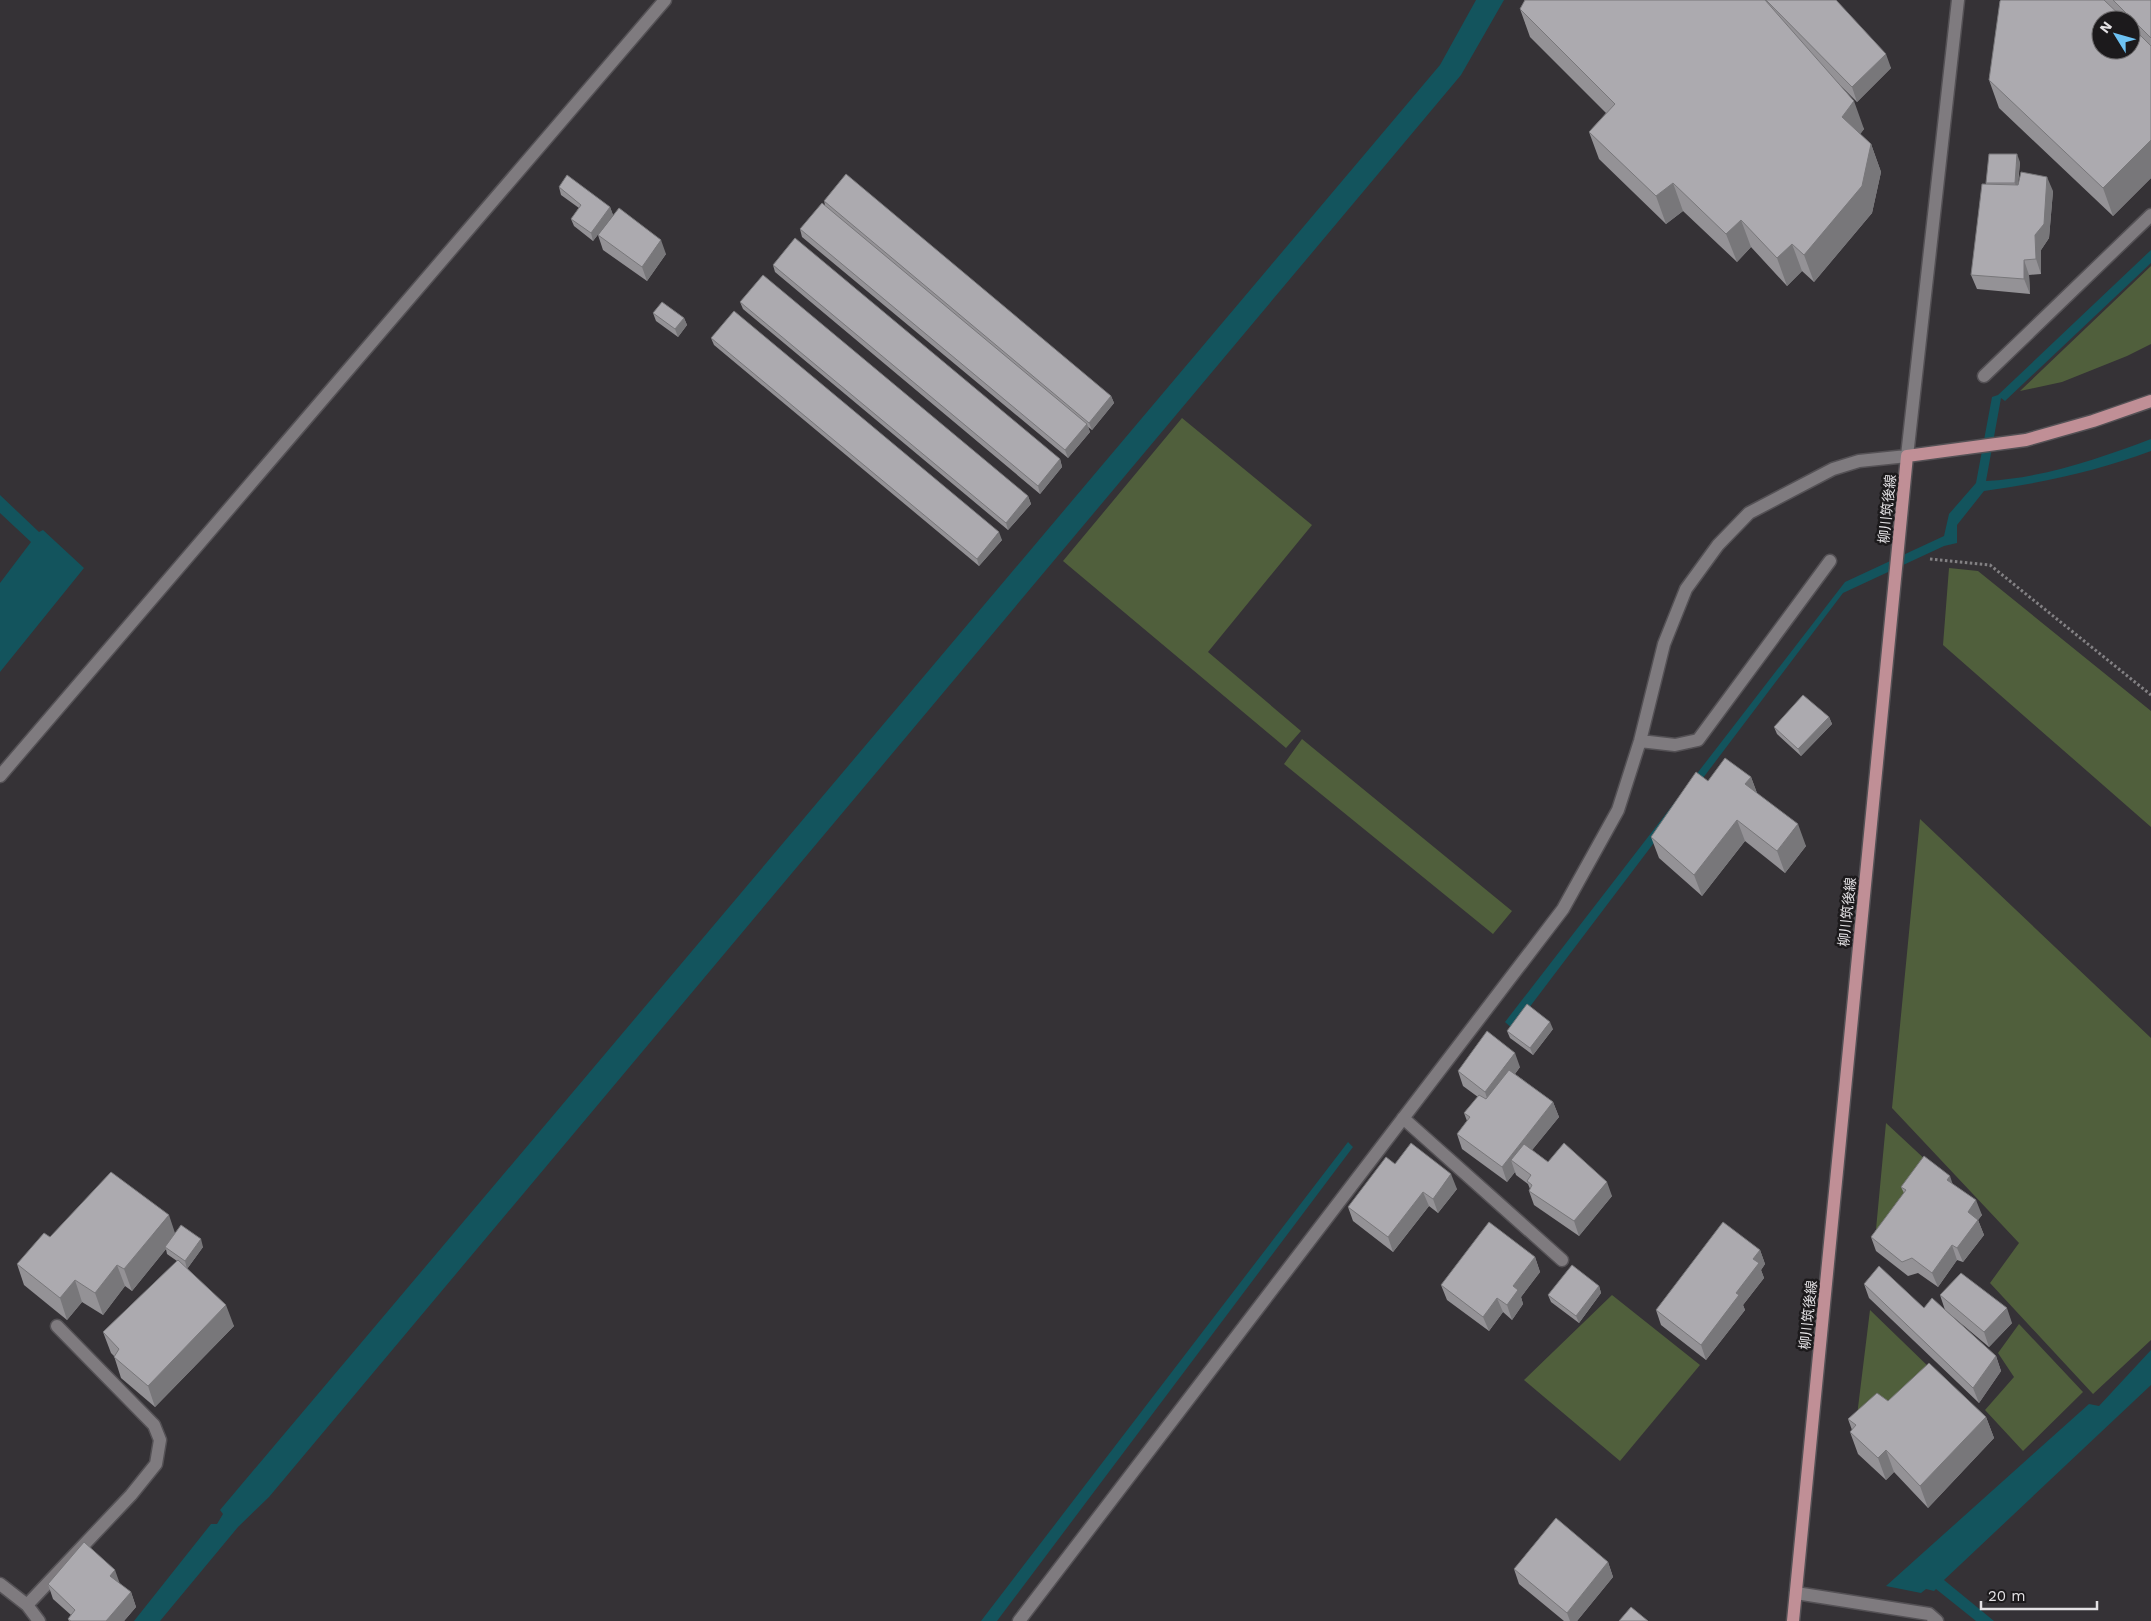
<svg xmlns="http://www.w3.org/2000/svg" width="2151" height="1621" viewBox="0 0 2151 1621" font-family="'Work Sans','Noto Sans JP',sans-serif">
	<style>
		.green { fill: #505f3c }
		.water { fill: #13545d }
		.lines { fill: none; stroke-linecap: round; stroke-linejoin: round }
		.minor-casing { stroke: #545155; stroke-width: 15 }
		.major-casing { stroke: #545155; stroke-width: 15 }
		.path { stroke: #838184; stroke-width: 3; stroke-dasharray: 2.5 2.5; stroke-linecap: butt }
		.minor { stroke: #7f7b7f; stroke-width: 12 }
		.major { stroke: #c08f96; stroke-width: 12 }
		.wall { fill: #949296; fill-rule: evenodd }
		.shaded-wall { fill: #78777a }
		.building { fill: #acaaaf; stroke: #78777a }
		.labels { text-anchor: middle; stroke-width: 5; stroke-linejoin: round; paint-order: stroke }
		.street-label { font-size: 14px; fill: #e3e1e4; stroke: #1c1a1c }
	</style>
	<rect width="100%" height="100%" fill="#353236"/>
	<path class="green" d="M2151 266V344L2127 356 2062 382 2020 391Z
		M1182 418 1312 525 1208 652 1301 731 1286 748 1063 561Z
		M1949 568 1978 571 2151 711V827L1943 645Z
		M1302 739 1512 911 1493 934 1284 764Z
		M1920 819 2151 1038V1340L2093 1394 1990 1283 2019 1243 1892 1108Z
		M1886 1123 1929 1163 1875 1240Z
		M1612 1295 1700 1365 1620 1461 1524 1380Z
		M1870 1310 1933 1371 1855 1432Z
		M2019 1324 2083 1392 2023 1451 1985 1410 2014 1377 1998 1353Z"/>
	<path class="water" d="M1476 0H1504L1461 75 269 1497 238 1527 160 1621H134L211 1524H217L223 1514 220 1510 1440 65Z
		M2151 250V263L2005 401 2001 398 1986 481C2043 478 2098 459 2151 439V451C2097 471 2042 483 1984 491L1957 525V543L1944 546 1843 593 1513 1029 1505 1022 1845 582 1944 536 1949 514 1976 483 1992 397 1998 395Z
		M0 495 39 532 43 530 84 568 0 672V583L31 542 0 513Z
		M1348 1142 1353 1147 997 1621H981Z
		M2151 1350V1385L1944 1580 1994 1621H1976L1936 1589 1934 1591 1926 1589 1921 1593 1886 1586 2089 1404 2099 1406Z"/>
	<g class="lines">
		<g class="minor-casing">
			<path id="minor" d="M1984 376 2151 215
				M1640 741 1675 745 1698 740 1830 561
				M0 776 665 0
				M1403 1118 1562 1260
				M0 1584 27 1605 39 1621
				M1796 1593 1929 1614 1937 1621
				M27 1605 131 1495 156 1464 160 1440 154 1425 57 1326
				M1019 1621 1563 909 1618 810 1640 741 1664 644 1686 589 1718 545 1749 513 1833 469 1859 461 1907 456 1958 0"/>
		</g>
		<g class="major-casing">
			<path id="major" d="M1793 1621 1907 456 2026 440 2093 421 2151 401"/>
		</g>
		<path class="path" d="M1930 559 1990 565 2151 695"/>
		<use href="#minor" class="minor"/>
		<use href="#major" class="major"/>
	</g>
	<path class="wall" d="M1525 0H1836L1891 68 1857 102 1832 77 1864 129 1860 134 1871 144 1881 172 1872 213 1814 282 1802 271 1787 286 1751 247 1737 262 1683 211 1666 224 1599 159 1589 132 1606 113 1530 37 1520 9Z
		M2001 0H2151V178L2113 216 1999 108 1989 80ZM2101 20H2131V50Z
		M2020 162 2018 185 2053 191 2049 238 2041 250V274L2029 275 2030 294 1977 289 1971 275 1986 183Z
		M559 187 610 207 613 215 593 241 574 226 571 219 579 208 561 195Z
		M824 201 1111 396 1114 403 1092 430 1088 427 1090 432 1068 458 802 237 800 229 825 205Z
		M598 235 666 254 647 281 603 250Z
		M773 265 1060 459 1062 467 1040 494 775 272Z
		M740 302 1028 496 1031 504 1008 530 743 309Z
		M653 313 684 318 687 325 678 337 656 321Z
		M711 338 1002 540 979 566 714 345Z
		M1829 717 1832 724 1801 756 1777 734 1774 727Z
		M1751 777 1757 793 1806 846 1785 873 1745 841 1702 896 1659 858 1651 837 1708 781Z
		M1553 1029 1533 1055 1510 1038 1507 1031Z
		M1520 1067 1515 1074 1553 1102 1559 1117 1532 1150 1548 1162 1612 1196 1579 1236 1534 1205 1529 1191 1530 1189 1528 1184 1516 1175 1515 1172 1507 1182 1462 1149 1457 1134 1467 1121 1464 1113 1478 1097 1463 1086 1458 1071Z
		M1395 1164 1457 1189 1438 1213 1429 1206 1393 1252 1353 1221 1348 1207Z
		M1953 1184 1982 1215 1978 1220 1984 1235 1963 1262 1957 1260 1938 1287 1918 1273 1908 1276 1876 1251 1871 1237 1904 1193 1901 1187Z
		M175 1233 203 1247 187 1269 234 1326 155 1407 121 1378 114 1356 111 1353 103 1332 177 1261 167 1254 166 1249 132 1291 125 1286 103 1315 82 1302 67 1320 24 1285 17 1264 50 1237Z
		M1760 1250 1765 1264 1761 1270 1764 1278 1743 1305 1745 1310 1706 1360 1661 1325 1656 1310Z
		M1535 1257 1540 1272 1521 1297 1523 1304 1512 1320 1503 1312 1489 1331 1447 1300 1441 1285Z
		M1864 1284 1924 1308 1996 1356 2001 1371 1979 1403 1869 1298Z
		M1599 1286 1601 1293 1579 1323 1551 1302 1548 1295Z
		M1940 1295 2012 1323 1989 1347 1945 1310Z
		M1888 1401 1986 1417 1994 1438 1928 1508 1894 1472 1886 1480 1858 1454 1850 1432 1852 1430 1848 1419Z
		M1608 1562 1613 1577 1577 1621H1564L1519 1584 1514 1569Z
		M48 1584H120L131 1592 136 1607 124 1621H69L68 1619 71 1615 53 1599Z"/>
	<path class="shaded-wall" d="M1886 54 1891 68 1857 102 1852 87Z
		M1854 101 1864 129 1852 145 1842 117Z
		M2151 140V178L2113 216 2103 188Z
		M1871 144 1881 172 1872 213 1814 282 1804 255Z
		M2017 154 2020 162 2017 191 2015 183Z
		M2047 177 2053 191 2049 238 2041 250V274L2036 259 2035 235Z
		M1673 183 1683 211 1666 224 1656 196Z
		M610 207 613 215 593 241 591 233Z
		M1741 220 1751 247 1737 262 1726 234Z
		M661 240 666 254 647 281 642 267Z
		M1792 244 1802 271 1787 286 1777 258Z
		M2024 260 2029 275 2030 294 2024 279Z
		M684 318 687 325 678 337 675 329Z
		M1111 396 1114 403 1092 430 1089 423Z
		M1087 424 1090 432 1068 458 1065 450Z
		M1060 459 1062 467 1040 494 1038 486Z
		M1028 496 1031 504 1008 530 1006 523Z
		M999 532 1002 540 979 566 977 559Z
		M1829 717 1832 724 1801 756 1798 749Z
		M1751 777 1759 799 1745 784Z
		M1737 820 1745 841 1702 896 1694 875Z
		M1798 824 1806 846 1785 873 1777 851Z
		M1550 1022 1553 1029 1533 1055 1530 1048Z
		M1515 1053 1520 1067 1490 1107 1485 1092Z
		M1553 1102 1559 1117 1519 1166 1511 1160 1515 1172 1507 1182 1502 1167Z
		M1451 1174 1457 1189 1438 1213 1433 1199Z
		M1950 1176 1955 1191 1947 1180Z
		M1607 1182 1612 1196 1579 1236 1574 1221Z
		M1423 1192 1429 1206 1393 1252 1388 1237Z
		M1976 1200 1982 1215 1974 1225 1978 1220 1984 1235 1963 1262 1957 1248 1968 1212Z
		M169 1215 176 1236 165 1247 166 1249 132 1291 124 1269Z
		M201 1239 203 1247 187 1269 185 1261Z
		M1952 1245 1957 1260 1938 1287 1932 1273Z
		M1760 1250 1765 1264 1761 1270 1764 1278 1743 1305 1745 1310 1706 1360 1701 1345 1736 1293 1753 1259Z
		M1535 1257 1540 1272 1521 1297 1523 1304 1512 1320 1507 1305 1513 1286Z
		M117 1265 125 1286 103 1315 95 1293Z
		M75 1280 82 1302 67 1320 60 1298Z
		M1599 1286 1601 1293 1579 1323 1576 1316Z
		M1497 1298 1503 1312 1489 1331 1483 1317Z
		M226 1305 234 1326 155 1407 148 1386Z
		M2007 1308 2012 1323 1989 1347 1984 1332Z
		M1996 1356 2001 1371 1979 1403 1973 1388Z
		M1986 1417 1994 1438 1928 1508 1920 1486Z
		M1886 1450 1894 1472 1886 1480 1878 1458Z
		M1608 1562 1613 1577 1577 1621H1570L1567 1613Z
		M115 1570 120 1584 110 1576Z
		M131 1592 136 1607 124 1621H106Z"/>
	<path class="building" d="M1525 0H1765L1854 101 1842 117 1871 144 1862 186 1804 255 1792 244 1777 258 1741 220 1726 234 1673 183 1656 196 1589 132 1615 104 1520 9Z
		M1766 0H1836L1886 54 1852 87Z
		M2001 0H2104L2125 20H2101V50H2131V26L2151 46V140L2103 188 1989 80 2000 1Z
		M2113 0H2151V38Z
		M1989 154H2017L2015 183H1986Z
		M2021 172 2047 177 2044 224 2035 235 2036 259 2024 260V279L1971 275 1982 184 2018 185Z
		M846 174 1111 396 1089 423 824 201Z
		M567 175 610 207 591 233 571 219 581 205 559 187Z
		M822 203 1087 424 1065 450 800 229Z
		M619 208 661 240 642 267 598 235Z
		M795 238 1060 459 1038 486 773 265Z
		M763 275 1028 496 1006 523 740 302Z
		M662 302 684 318 675 329 653 313Z
		M734 311 999 532 977 559 711 338Z
		M1803 695 1829 717 1798 749 1774 727Z
		M1725 758 1751 777 1745 784 1798 824 1777 851 1737 820 1694 875 1651 837 1696 772 1708 781Z
		M1527 1004 1550 1022 1530 1048 1507 1031Z
		M1487 1031 1515 1053 1485 1092 1458 1071Z
		M1509 1070 1553 1102 1502 1167 1457 1134 1470 1117 1464 1113 1479 1095 1486 1099Z
		M1411 1143 1451 1174 1433 1199 1423 1192 1388 1237 1348 1207 1386 1157 1395 1164Z
		M1564 1143 1607 1182 1574 1221 1529 1191 1532 1185 1527 1181 1531 1175 1511 1160 1524 1144 1548 1162Z
		M1924 1156 1950 1176 1947 1180 1976 1200 1968 1212 1978 1220 1957 1248 1952 1245 1932 1273 1912 1258 1902 1262 1871 1237 1906 1190 1901 1187Z
		M111 1172 169 1215 124 1269 117 1265 95 1293 75 1280 60 1298 17 1264 44 1233 50 1237Z
		M1489 1222 1535 1257 1513 1286 1518 1290 1507 1305 1497 1298 1483 1317 1441 1285Z
		M1723 1222 1760 1250 1753 1259 1759 1263 1736 1293 1739 1295 1701 1345 1656 1310Z
		M181 1225 201 1239 185 1261 165 1247Z
		M178 1260 226 1305 148 1386 114 1357 119 1349 103 1332Z
		M1572 1265 1599 1286 1576 1316 1548 1295Z
		M1879 1266 1924 1308 1932 1298 1996 1356 1973 1388 1864 1284Z
		M1961 1273 2007 1308 1984 1332 1940 1295Z
		M1929 1363 1986 1417 1920 1486 1886 1450 1878 1458 1850 1432 1856 1425 1848 1419 1877 1393 1888 1401Z
		M1556 1518 1608 1562 1567 1613 1514 1569Z
		M84 1542 115 1570 110 1576 131 1592 106 1621H71L68 1619 75 1610 48 1584Z
		M1631 1607 1648 1621H1619Z"/>
	<g class="labels">
		<g class="street-label">
			<text transform="translate(1887 509) rotate(-84)" y="5">柳川筑後線</text>
			<text transform="translate(1847 912) rotate(-84)" y="5">柳川筑後線</text>
			<text transform="translate(1808 1315) rotate(-84)" y="5">柳川筑後線</text>
		</g>
	</g>
	<g transform="translate(2116 35) rotate(307)"><circle r="24" fill="#1c1a1c" stroke="#6c6a6c"/>
	<path d="M0-4L9 19L0 12L-9 19Z" fill="#6dc2f3"/>
	<text y="-8" font-size="14" font-weight="bold" text-anchor="middle" fill="#e3e1e4">N</text>
	</g>
	<path d="M1981 1601v8h116v-8" fill="none" stroke="#e3e1e4" stroke-width="2.5"/>
	<text x="1988" y="1601" font-size="15" fill="#e3e1e4" stroke="#1c1a1c" stroke-width="4" paint-order="stroke">20 m</text>
</svg>
